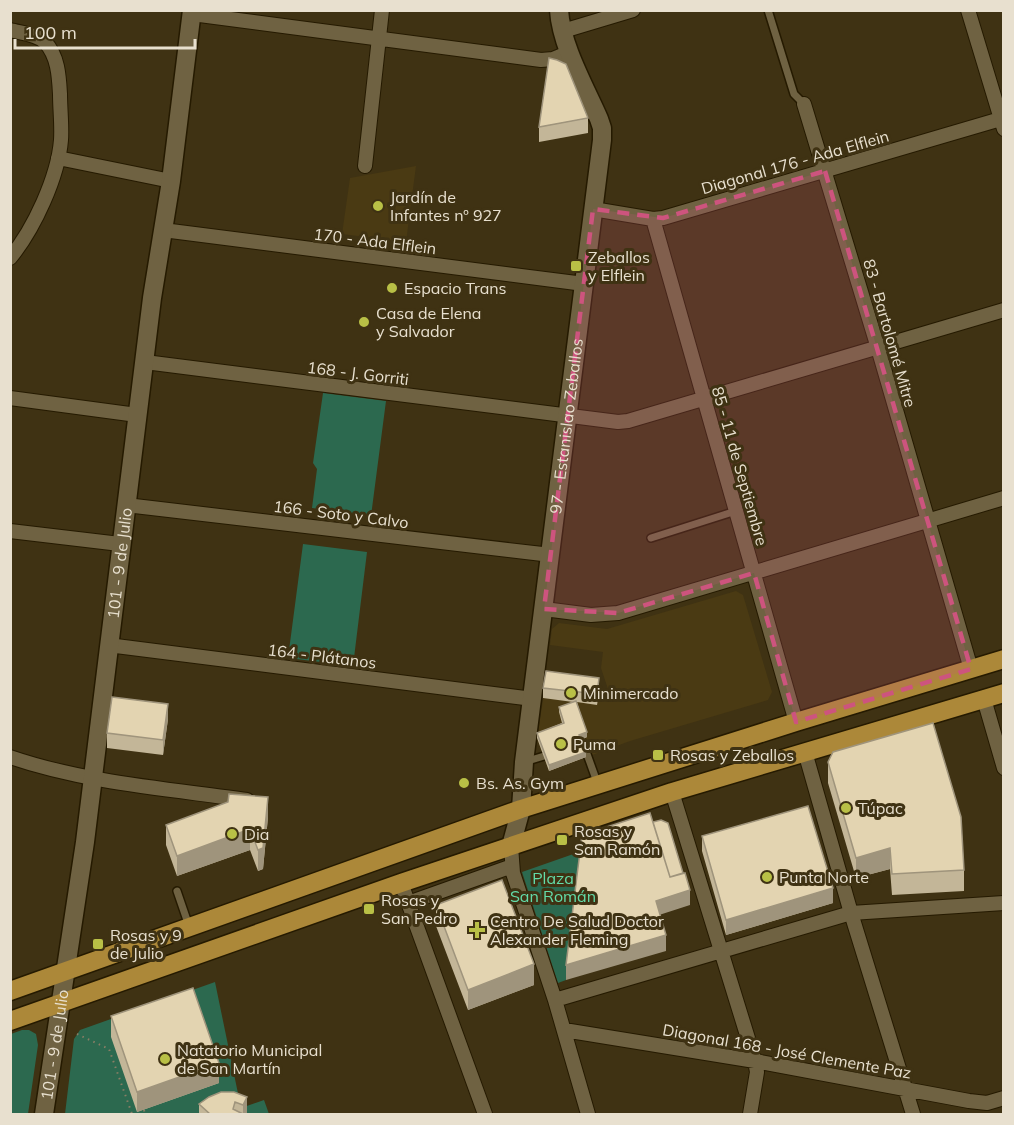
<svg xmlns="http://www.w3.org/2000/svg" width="1014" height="1125" viewBox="0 0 1014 1125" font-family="Mulish,sans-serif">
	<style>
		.built { fill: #4a3a13 }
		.green { fill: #2c694f }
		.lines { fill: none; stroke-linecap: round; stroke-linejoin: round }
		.lane-casing { stroke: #251a00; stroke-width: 10 }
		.street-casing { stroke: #251a00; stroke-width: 16 }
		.secondary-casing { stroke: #251a00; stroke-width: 21 }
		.primary-casing { stroke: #251a00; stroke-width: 21 }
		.path { stroke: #897e65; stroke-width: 2; stroke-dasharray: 1.5 4.5; stroke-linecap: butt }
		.lane { stroke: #6f6242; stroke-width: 7 }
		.street { stroke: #6f6242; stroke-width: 14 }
		.secondary { stroke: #6f6242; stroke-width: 18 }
		.primary { stroke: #ac8839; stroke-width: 18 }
		.wall { fill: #c3b698 }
		.shaded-wall { fill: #9f947c }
		.building { fill: #e3d4b1; stroke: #9f947c; stroke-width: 1.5 }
		.marked { fill: #cd547e; fill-opacity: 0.2; stroke: #cd547e; stroke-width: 4.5; stroke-dasharray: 12 8; stroke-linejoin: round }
		.poi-dot { fill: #b9c046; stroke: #3f3213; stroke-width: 2 }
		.labels { text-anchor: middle; stroke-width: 6; stroke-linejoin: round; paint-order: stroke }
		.street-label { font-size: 16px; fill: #e8e0cf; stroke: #3f3213 }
		.poi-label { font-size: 16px; fill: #e8e0cf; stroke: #3f3213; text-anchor: start }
		.park-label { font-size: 16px; fill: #63dca9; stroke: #3f3213 }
	</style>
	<rect width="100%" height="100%" fill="#3f3213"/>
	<path class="built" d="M416 166 406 242 342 234 350 178Z
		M736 591 743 595 772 692 768 700 630 741 549 771 537 738 546 682 608 689 601 668 603 652 550 645 552 629 559 623 607 629Z"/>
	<path class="green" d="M323 393 386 401 371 516 312 508 317 469 313 463Z
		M303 544 367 552 353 666 288 658Z
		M582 851 566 980 558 983 522 872Z
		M215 982 241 1108 264 1100 269 1114H65L74 1039 80 1030Z
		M22 1030H29L36 1034 38 1045 28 1114H11V1034Z"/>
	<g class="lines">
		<g class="lane-casing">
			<path id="lane" d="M768 10 794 94 804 104
				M651 538 736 511
				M576 746 583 743 597 782
				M524 762 551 754
				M177 891 189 926"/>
		</g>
		<g class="street-casing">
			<path id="street" d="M968 10 1004 129
				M192 14 541 60 553 59 570 52
				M10 30C21 33 37 34 45 42 58 56 59 76 60 94 60 109 62 125 61 140 58 177 34 229 10 258
				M563 31 633 10
				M804 104 878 348 971 669
				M58 158 171 181
				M365 166 382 10
				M593 209 653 219 663 218 1004 118
				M653 219 796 722
				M163 230 584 284
				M145 362 618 422 628 421 1004 310
				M10 398 137 415
				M126 505 551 555
				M10 531 120 544
				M544 609 591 615 618 613 1004 498
				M108 645 533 699
				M984 699 1004 768
				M805 752 851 913 913 1114
				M10 757C86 783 169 789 247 800
				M672 792 755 1061 757 1072 750 1114
				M511 846 513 873 555 1000 588 1114
				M401 883 485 1114
				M408 903 512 866
				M555 1000 851 913 1004 903
				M564 1030 755 1061 969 1101 987 1103 1004 1098"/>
		</g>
		<g class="secondary-casing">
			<g id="secondary">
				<path id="s1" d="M511 846 521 809 524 762 602 140V128L599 119C585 87 561 45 559 10"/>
				<path id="s2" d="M44 1114 85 842 152 298 171 181 192 10"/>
			</g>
		</g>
		<g class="primary-casing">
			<path id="primary" d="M10 991 521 809 796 722 1004 659
				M10 1021 401 883 672 792 1004 693"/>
		</g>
		<path class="path" d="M77 1034 109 1049 132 1114
			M144 1110 145 1114"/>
		<use href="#lane" class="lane"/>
		<use href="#street" class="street"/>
		<use href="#secondary" class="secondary"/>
		<use href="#primary" class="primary"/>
	</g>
	<path class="wall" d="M588 118V133L539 142V127Z
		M543 688H599L597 705 577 702 587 737 581 740 586 757 549 771 537 738V733L562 723 559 712V707L573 702 543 698Z
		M168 719 163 755 107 748V733Z
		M828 762 964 870V891L892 895 890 869 856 878 828 783Z
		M268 817 263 869 258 871 250 850 177 876 166 845V825Z
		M702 836 833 903 726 935 702 851Z
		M436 905 534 985 468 1010 436 926Z
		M111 1016 219 1083 137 1112 111 1037Z
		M247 1097V1114H199V1104Z"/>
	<path class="shaded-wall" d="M599 678V688L597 705V694Z
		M168 704V719L163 755V740Z
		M587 732V737L579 741V735Z
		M586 752V757L549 771V765Z
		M268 797V817L263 869 258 871V850Z
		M250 829V850L177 876V856Z
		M890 848V869L856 878V858Z
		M833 888V903L726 935V920Z
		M690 890V905L656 916V901Z
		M666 935V951L566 980V965Z
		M534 964V985L468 1010V990Z
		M219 1063V1083L137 1112V1092Z
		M247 1097V1114H243V1105Z"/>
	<path class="building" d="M549 58 557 60 566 64 588 118 539 127Z
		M546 671 599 678 597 694 543 688Z
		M112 697 168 704 163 740 107 733Z
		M576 701 587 732 579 735 586 752 549 765 537 733 564 723 559 707Z
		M933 723 961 817 964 870 892 874 890 848 856 858 828 762 833 752Z
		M229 794 268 797 263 848 258 850 250 829 177 856 166 825 228 802Z
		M808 806 833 888 726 920 702 836Z
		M650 813 670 877 685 873 690 890 656 901 666 935 566 965 582 835Z
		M661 820 668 823 683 873 670 877 653 822Z
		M502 880 534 964 468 990 436 905Z
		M193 988 219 1063 137 1092 111 1016Z
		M221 1092H234L247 1097 243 1105 235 1102 233 1109 243 1114H210L199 1104 209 1097Z"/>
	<path class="marked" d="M825 171 971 669 796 722 754 573 618 613 544 609 593 209 663 218Z"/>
	<g class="poi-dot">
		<circle cx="378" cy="206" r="6"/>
		<rect x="570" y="260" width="12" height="12" rx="3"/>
		<circle cx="392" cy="288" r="6"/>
		<circle cx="364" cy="322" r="6"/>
		<circle cx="571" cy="693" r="6"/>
		<circle cx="561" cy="744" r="6"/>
		<rect x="652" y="749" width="12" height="12" rx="3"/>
		<circle cx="464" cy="783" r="6"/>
		<circle cx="846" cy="808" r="6"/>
		<circle cx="232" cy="834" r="6"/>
		<rect x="556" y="834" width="12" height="12" rx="3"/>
		<circle cx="767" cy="877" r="6"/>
		<rect x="363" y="903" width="12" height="12" rx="3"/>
		<path d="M474 921h6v6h6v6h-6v6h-6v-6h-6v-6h6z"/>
		<rect x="92" y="938" width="12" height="12" rx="3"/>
		<circle cx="165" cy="1059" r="6"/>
	</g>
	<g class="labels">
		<g class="street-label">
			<text transform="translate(795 162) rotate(-16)" y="6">Diagonal 176 - Ada Elflein</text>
			<text transform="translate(375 241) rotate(7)" y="6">170 - Ada Elflein</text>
			<text transform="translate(890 333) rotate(74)" y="6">83 - Bartolomé Mitre</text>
			<text transform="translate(358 373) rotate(7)" y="6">168 - J. Gorriti</text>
			<text dy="6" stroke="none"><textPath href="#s1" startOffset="424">97 - Estanislao Zeballos</textPath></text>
			<text transform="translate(740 466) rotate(74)" y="6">85 - 11 de Septiembre</text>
			<text transform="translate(341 514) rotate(7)" y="6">166 - Soto y Calvo</text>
			<text dy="6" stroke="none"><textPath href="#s2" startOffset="556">101 - 9 de Julio</textPath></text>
			<text transform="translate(322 656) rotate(7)" y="6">164 - Plátanos</text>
			<text dy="6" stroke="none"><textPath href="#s2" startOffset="70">101 - 9 de Julio</textPath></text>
			<text transform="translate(787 1051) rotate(10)" y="6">Diagonal 168 - José Clemente Paz</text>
		</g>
		<g class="poi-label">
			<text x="390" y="203">Jardín de<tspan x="390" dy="18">Infantes nº 927</tspan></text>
			<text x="588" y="263">Zeballos<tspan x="588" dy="18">y Elflein</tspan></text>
			<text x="404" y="294">Espacio Trans</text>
			<text x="376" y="319">Casa de Elena<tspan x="376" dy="18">y Salvador</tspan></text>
			<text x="583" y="699">Minimercado</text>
			<text x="573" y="750">Puma</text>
			<text x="670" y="761">Rosas y Zeballos</text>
			<text x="476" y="789">Bs. As. Gym</text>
			<text x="858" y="814">Túpac</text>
			<text x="574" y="837">Rosas y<tspan x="574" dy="18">San Ramón</tspan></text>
			<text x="244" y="840">Dia</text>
			<text x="779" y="883">Punta Norte</text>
			<text x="381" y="906">Rosas y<tspan x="381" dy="18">San Pedro</tspan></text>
			<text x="490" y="927">Centro De Salud Doctor<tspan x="490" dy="18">Alexander Fleming</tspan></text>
			<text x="110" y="941">Rosas y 9<tspan x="110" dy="18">de Julio</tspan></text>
			<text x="177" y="1056">Natatorio Municipal<tspan x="177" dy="18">de San Martín</tspan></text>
		</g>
		<g class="park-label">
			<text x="553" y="884">Plaza<tspan x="553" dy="18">San Román</tspan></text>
		</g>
	</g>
	<rect width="1014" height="1125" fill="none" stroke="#e8e0cf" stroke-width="24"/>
	<path d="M15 39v9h180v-9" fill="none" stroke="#e8e0cf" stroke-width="3"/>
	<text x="24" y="39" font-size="18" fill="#e8e0cf" stroke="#3f3213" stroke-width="4.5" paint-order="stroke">100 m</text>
</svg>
